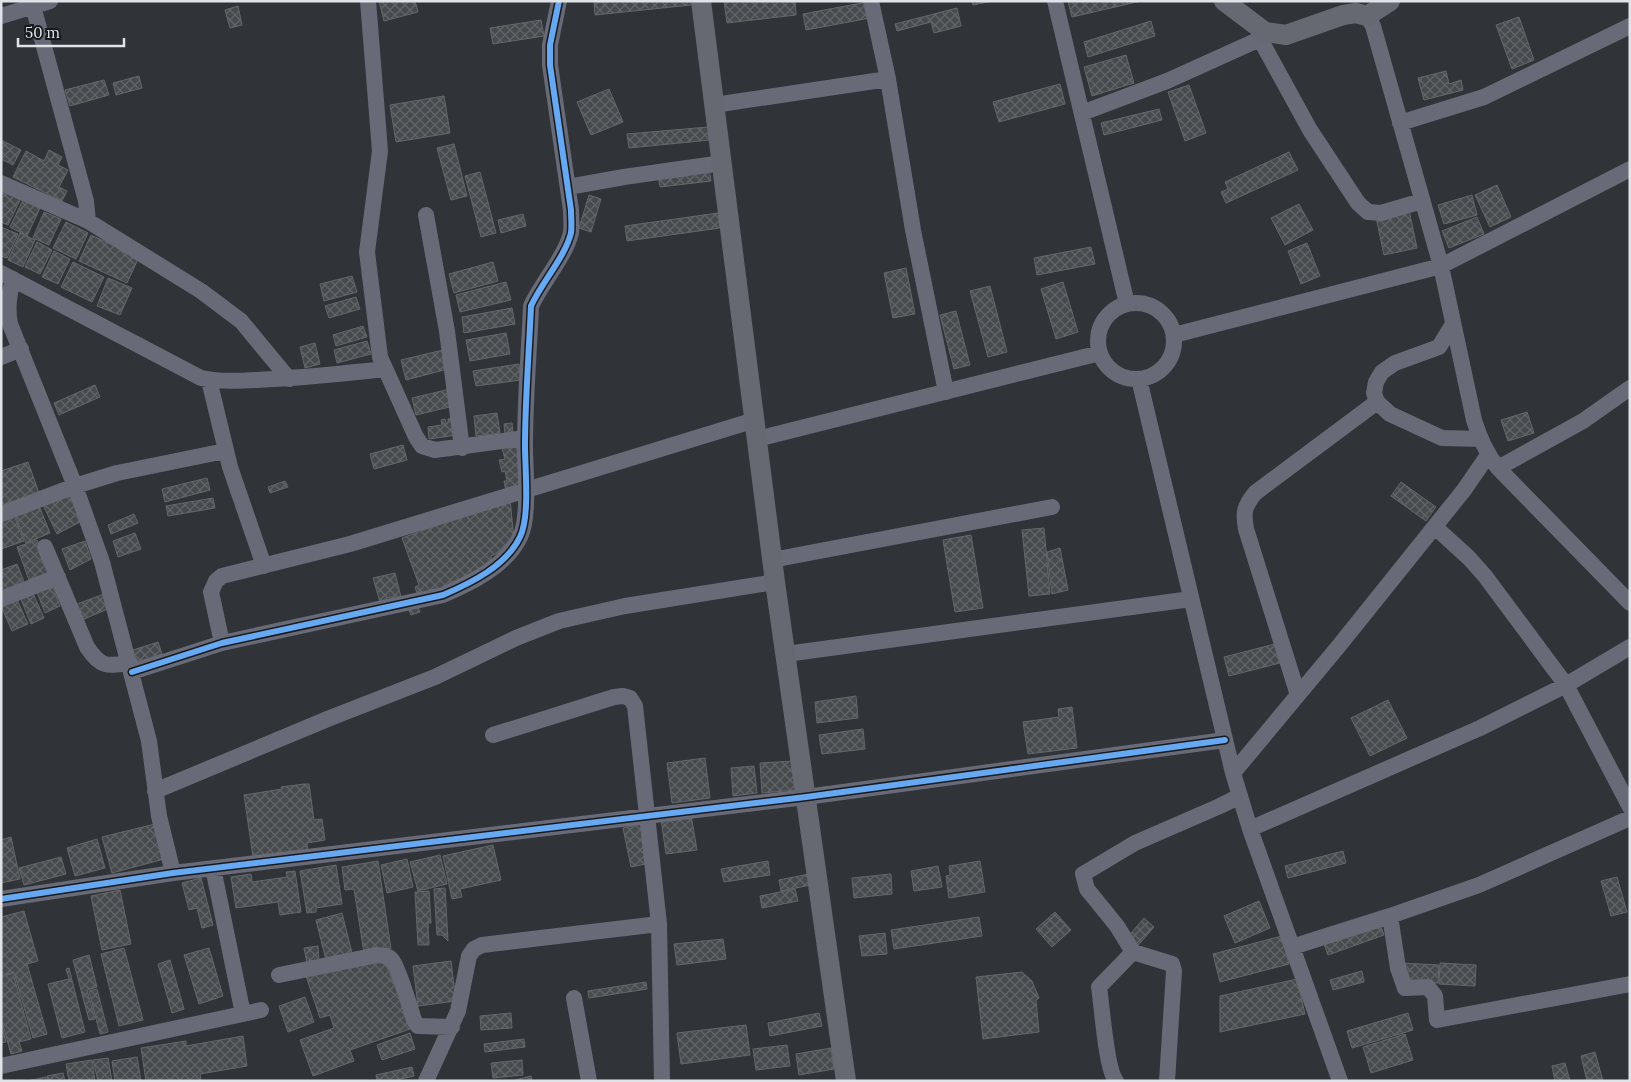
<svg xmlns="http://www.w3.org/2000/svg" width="1631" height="1082" viewBox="0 0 1631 1082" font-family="Lora,serif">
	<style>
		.building { fill: url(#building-cross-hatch); stroke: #64676a }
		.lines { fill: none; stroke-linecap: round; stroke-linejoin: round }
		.minor { stroke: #686a77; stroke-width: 16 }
		.major { stroke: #666972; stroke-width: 20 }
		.cycleway-casing { stroke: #181b1e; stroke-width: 9 }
		.cycleway { stroke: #66a8f1; stroke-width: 6 }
	</style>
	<defs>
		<pattern id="building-cross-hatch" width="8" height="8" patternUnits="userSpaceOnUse" patternTransform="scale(1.25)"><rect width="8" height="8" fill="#484b4d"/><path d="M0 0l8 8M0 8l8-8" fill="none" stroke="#626567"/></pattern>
	</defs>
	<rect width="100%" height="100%" fill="#303337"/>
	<path class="building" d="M379 1H415L418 12 384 21Z
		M614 1H691V5L595 15 594 3Z
		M724 1H795L796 15 727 23Z
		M972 1H993L973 5Z
		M1068 1H1141L1072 17Z
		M867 2 870 18 806 30 803 14Z
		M238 6 242 25 230 28 225 10Z
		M957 8 961 26 934 33 931 22 897 31 895 24Z
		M1519 17 1534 60 1512 69 1496 25Z
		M541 20 544 36 493 44 490 28Z
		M1151 21 1155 36 1088 57 1084 42Z
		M1126 55 1134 83 1092 96 1084 67Z
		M1446 71 1449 84 1461 80 1463 90 1424 100 1418 78Z
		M139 76 142 88 116 95 113 83Z
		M104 80 109 95 70 106 65 90Z
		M1060 84 1065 104 999 122 993 102Z
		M1189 85 1206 133 1185 141 1168 92Z
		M609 89 623 122 591 135 577 102Z
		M444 96 450 133 396 142 390 105Z
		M1159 109 1162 120 1104 135 1101 123Z
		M708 127 710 140 629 148 627 134Z
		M1 140 21 150 13 165 1 159Z
		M454 144 467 196 451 200 437 148Z
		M49 150 62 157 58 165 68 170 59 187 67 191 62 201 13 177 26 151 44 161Z
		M1289 152 1298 170 1226 203 1221 192 1228 189 1225 182Z
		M709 168 711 181 660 187 658 175Z
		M480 172 496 233 481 237 465 176Z
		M1497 185 1511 217 1490 227 1475 195Z
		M1 190 21 198 8 225 1 222Z
		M589 195 601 199 591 232 579 228Z
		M1472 195 1477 215 1444 224 1438 205Z
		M23 200 40 208 27 236 10 227Z
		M1299 204 1313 230 1285 245 1271 218Z
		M1409 210 1417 248 1384 255 1376 217Z
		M44 212 61 219 49 245 33 238Z
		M718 213 720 228 627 241 625 226Z
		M523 214 526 226 501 233 498 220Z
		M1477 217 1484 234 1449 248 1442 231Z
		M66 222 88 233 76 259 53 248Z
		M1 227 18 234 7 258 1 256Z
		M20 233 35 240 23 267 8 260Z
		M91 235 139 257 127 283 79 261Z
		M37 242 52 250 40 274 25 267Z
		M1307 243 1320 276 1301 284 1288 251Z
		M1091 247 1095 264 1037 275 1034 258Z
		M54 251 70 259 58 284 42 277Z
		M73 262 104 277 92 302 61 287Z
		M493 262 498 281 454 293 449 274Z
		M906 268 915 314 893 318 884 273Z
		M352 276 357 292 324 301 320 284Z
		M108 278 132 288 120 315 97 306Z
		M506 282 511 300 460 312 456 295Z
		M1063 282 1078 332 1056 339 1041 289Z
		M990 286 1007 352 988 357 970 291Z
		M356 297 360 309 329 318 325 306Z
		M512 308 515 324 464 333 462 317Z
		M956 311 970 365 954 369 940 315Z
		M363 326 367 337 336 346 333 335Z
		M506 333 510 354 470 361 466 340Z
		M367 341 371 354 337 363 334 350Z
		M315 343 320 364 305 368 300 347Z
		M443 350 448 369 406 380 401 360Z
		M519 364 521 380 476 386 473 371Z
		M95 385 100 397 59 415 54 403Z
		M450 389 454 406 416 415 412 398Z
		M1527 412 1534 433 1508 441 1501 420Z
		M497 413 500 433 476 436 474 416Z
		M455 418 457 435 429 439 428 427 442 425 441 420 445 419 446 423H448V419Z
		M512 423 513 433 505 434 504 424Z
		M403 445 407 460 374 469 370 454Z
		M516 445 525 486 506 491 504 481H507L505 471 502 472 499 460 505 459 502 448Z
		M28 462 39 493 1 507V471Z
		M207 478 210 490 165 502 162 489Z
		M285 481 288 487 270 493 268 487Z
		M1401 482 1436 507 1426 521 1391 496Z
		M69 493 82 521 57 534 43 505Z
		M213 498 215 508 168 516 166 506Z
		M510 499 514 539 499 553 491 556 492 563 481 570 449 583 450 585 418 596 415 587 419 585 402 538Z
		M38 503 50 533 26 543 14 512Z
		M13 512 24 541 1 549V517Z
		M134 514 138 523 111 534 108 525Z
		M1044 528 1050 594 1029 596 1022 530Z
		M135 533 141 549 118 557 113 541Z
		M971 535 983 608 955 612 943 540Z
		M37 540 50 572 29 580 17 547Z
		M85 541 91 559 70 570 62 549Z
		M1060 548 1068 590 1052 594 1047 552Z
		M17 564 25 584 4 592 1 586V570Z
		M395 573 401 597 393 599 392 597 386 598 387 601 380 602 373 578Z
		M52 585 60 606 45 613 37 592Z
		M32 591 44 618 31 624 20 597Z
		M104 594 110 608 82 620 77 604Z
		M15 595 28 624 12 631 1 606Z
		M417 605 420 612 411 615 408 608Z
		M158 642 162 654 137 662 133 650Z
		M1275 644 1280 663 1229 676 1224 657Z
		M856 696 858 718 817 723 815 702Z
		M1388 700 1407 738 1370 756 1351 718Z
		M1072 707 1077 748 1028 754 1023 722 1059 717 1058 709Z
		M863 729 865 749 822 754 819 735Z
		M705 758 710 798 672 803 667 763Z
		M794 761 796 790 762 793 760 763Z
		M754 766 757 793 733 796 731 768Z
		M304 784H309L314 820 322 819 325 840 307 843 308 853 253 857 244 795 282 789 281 787Z
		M691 815 697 850 666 854 661 819Z
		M159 823 168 858 112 873 102 837Z
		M642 824 650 863 631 867 623 828Z
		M11 837 20 879 1 883V840Z
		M97 839 105 868 75 876 67 848Z
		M493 845 501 880 460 889 462 897 452 899 443 856Z
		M1343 851 1346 863 1288 878 1285 866Z
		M440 855 447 884 418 891 410 862Z
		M61 857 66 874 24 885 19 868Z
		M407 859 413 887 387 893 381 865Z
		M378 861 391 949 364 953 354 889 345 890 342 867Z
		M768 861 770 875 724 882 721 869Z
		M980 861 985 892 949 898 946 876 950 875 949 866Z
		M336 865 342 904 316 908V912L307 913 300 871Z
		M938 866 942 887 914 891 911 871Z
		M295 871 301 912 280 915 278 902 236 908 231 877 251 874 252 882 287 877 286 872Z
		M809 874 811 885 781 891 779 880Z
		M891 874 892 894 854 898 852 878Z
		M1617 877 1627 912 1611 916 1601 881Z
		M201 878 213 925 202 928 197 908 189 910 182 883Z
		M445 888 448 941 442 935H437L434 889Z
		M795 889 798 901 762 908 760 896Z
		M120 890 131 944 102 950 91 896Z
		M429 891 431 923H428L429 945H418L415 892Z
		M1259 901 1270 928 1235 943 1224 916Z
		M24 911 38 961 27 964 47 1034 33 1038 14 972 1 976V917Z
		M1055 912 1071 930 1052 947 1036 929Z
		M342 913 352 953 326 960 316 920Z
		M979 917 982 936 894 949 891 930Z
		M1144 918 1154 927 1136 948 1126 939Z
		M1380 924 1384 935 1328 955 1324 944Z
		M885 933 887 954 862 956 859 936Z
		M1282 936 1289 964 1220 982 1213 954Z
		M723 939 726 959 677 965 674 944Z
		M318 946 319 961 307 963 304 948Z
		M124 948 143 1020 119 1026 101 954Z
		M209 948 223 996 199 1004 184 955Z
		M89 955 97 987 87 990 95 1019 89 1020 73 960Z
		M170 960 184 1009 172 1013 158 964Z
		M384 961 413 1028 350 1050 354 1061 313 1076 300 1040 334 1028 330 1015 320 1018 306 976Z
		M451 961 456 1001 418 1006 413 966Z
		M1401 963 1439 965 1438 983 1400 982Z
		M1440 963 1476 965 1475 986 1439 984Z
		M69 968 85 1032 62 1038 48 984 69 979 66 969Z
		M1362 971 1364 982 1333 990 1330 980Z
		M1022 972 1032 981 1039 998 1036 1000 1039 1032 983 1039 976 977Z
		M13 973 31 1039 19 1042 22 1051 11 1054 1 1018V977Z
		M1297 979 1305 1014 1220 1032V996Z
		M646 982 647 989 589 998 588 991Z
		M97 989 108 1032 100 1034 89 991Z
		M305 997 314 1022 288 1032 279 1006Z
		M511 1013 512 1028 481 1030 480 1016Z
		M819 1013 822 1026 770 1036 768 1023Z
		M1408 1013 1413 1030 1352 1048 1347 1031Z
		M1 1022 6 1042 1 1043Z
		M746 1025 750 1055 681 1064 677 1033Z
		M410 1033 415 1049 382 1060 377 1045Z
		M1405 1034 1413 1060 1371 1073 1363 1047Z
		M243 1036 247 1066 200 1074 201 1081H146L141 1048 186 1041V1046Z
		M524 1039 525 1047 485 1052 484 1044Z
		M787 1045 790 1066 756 1070 753 1049Z
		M831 1048 834 1069 799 1075 796 1054Z
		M1595 1052 1603 1081H1587L1581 1056Z
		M137 1057 141 1081H115L112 1061Z
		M108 1058 112 1081H98L93 1060Z
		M92 1060 95 1081H69L66 1064Z
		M522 1060 523 1075 493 1078 491 1063Z
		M1565 1063 1570 1081H1555L1552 1066Z
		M412 1067 414 1076 392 1081H377L376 1075Z
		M63 1073 65 1081H48L47 1076Z
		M531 1076 532 1081H516L515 1080Z
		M46 1077V1081H27Z"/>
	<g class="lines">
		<path class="minor" d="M368 1 380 151 367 252 380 357 416 437 422 446 435 450 525 438
			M871 1 888 79 913 230 946 392
			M1055 1 1127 304
			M33 6 86 201 88 221
			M1 16 50 1
			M1367 16 1373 26 1441 266 1474 420C1480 438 1486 453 1498 468L1630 603
			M1260 39 1310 130 1358 203 1368 212 1381 213 1422 201
			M714 105 888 79
			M1082 113 1167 81 1260 39 1265 32
			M1400 123 1484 97 1630 26
			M1 183 88 221 201 291 241 321 289 379
			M568 187 624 177 722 163
			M426 215 447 331 462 448
			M1 273 201 378C225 383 251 380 274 379 311 377 348 373 385 369
			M13 279C9 295 7 308 10 324L75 486 102 562 149 741 159 816 173 873
			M1098 341a38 38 0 1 1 76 0a38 38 0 1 1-76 0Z
			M1453 324 1439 347 1395 363 1382 372 1376 382 1374 393 1377 402 1390 414 1442 438 1480 439
			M1174 335 1441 266 1630 169
			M1 357 21 349
			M1139 379 1233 773 1250 829 1340 1081
			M209 380 230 467 264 566
			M757 439 1100 353
			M1498 468 1583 421 1630 388
			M1 514 75 486 117 473 225 451
			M1435 527 1469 558 1485 576 1566 685 1630 807
			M45 547 87 647C101 668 107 666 130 663
			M772 560 1052 507
			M1 599 58 577
			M222 643 211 592 216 581 222 576 350 544 755 420
			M786 654 1191 599
			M132 672 222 643 443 595C471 583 506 566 520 537 530 517 525 469 525 446 525 400 529 353 531 306 542 282 565 257 571 233 572 226 571 217 571 210L550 65V45L559 1
			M1298 695 1246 529C1243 512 1244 507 1255 493L1377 402
			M493 735 614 697 623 696 630 698 635 706 659 924 662 1081
			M1233 773 1338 647 1464 490 1488 455
			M155 791 330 718 435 677 516 638 559 621 625 606 775 582
			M1250 829 1480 728 1566 685 1630 647
			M213 868 243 1014
			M1 899 173 873 806 797 1225 740
			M1390 916 1398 968 1405 988 1428 987 1435 996 1437 1020 1630 984
			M1292 947 1390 916 1479 885 1630 818
			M279 975 377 955C383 956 388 955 392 960 399 969 410 1007 414 1020L418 1026 452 1027
			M574 998 589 1081
			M1 1066 261 1010
			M426 1081 458 1011 469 956 474 949 482 945 659 924
			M1116 1081C1106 1069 1102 1006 1099 987L1133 952
			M1167 1081 1174 971 1172 964 1133 952 1117 926 1087 889 1083 874 1135 843 1220 806 1240 796"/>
		<path class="major" d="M701 1 775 582 846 1081
			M1224 1 1265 32 1286 35 1343 15 1356 13 1367 16 1390 1"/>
		<g class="cycleway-casing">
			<path id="cycleway" d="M132 672 222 643 443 595C471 583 506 566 520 537 530 517 525 469 525 446 525 400 529 353 531 306 542 282 565 257 571 233 572 226 571 217 571 210L550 65V45L559 1
				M1 899 173 873 806 797 1225 740"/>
		</g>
		<use href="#cycleway" class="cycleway"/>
	</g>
	<rect width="1631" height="1082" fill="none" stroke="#e0e4e9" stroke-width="5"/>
	<path d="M18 38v8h106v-8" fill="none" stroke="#e0e4e9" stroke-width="2.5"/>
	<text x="25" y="38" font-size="15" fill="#e0e4e9" stroke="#181b1e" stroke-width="4" paint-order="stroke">50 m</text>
</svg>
